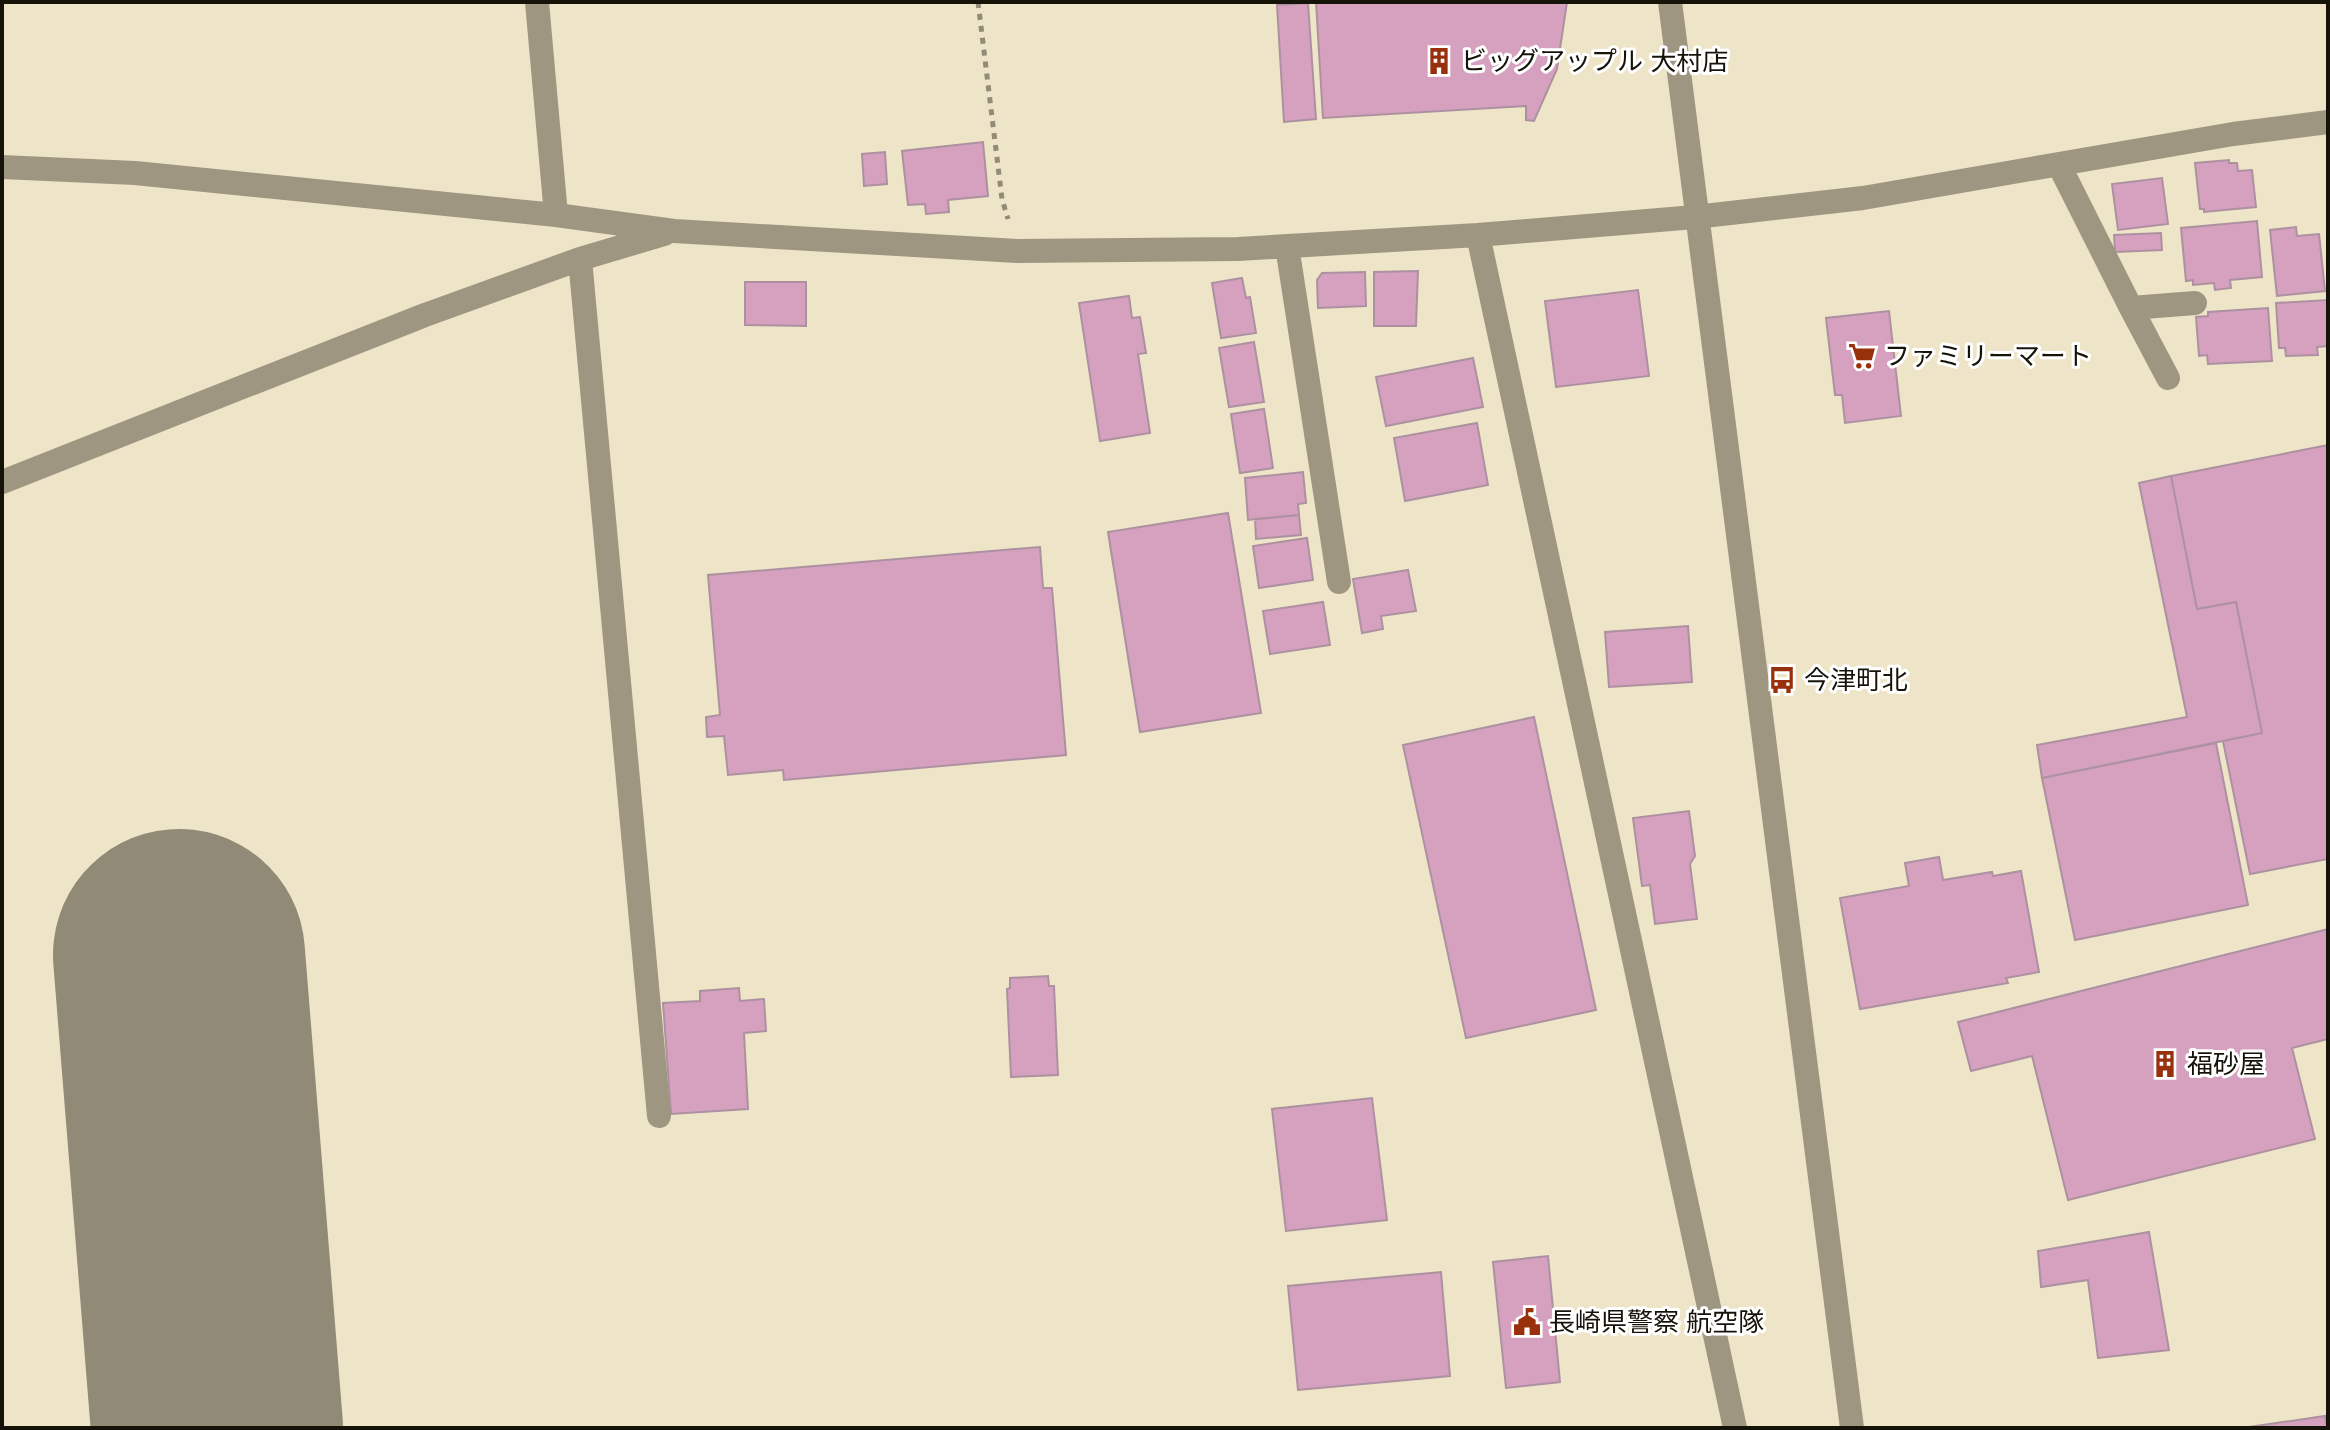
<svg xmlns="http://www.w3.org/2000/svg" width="2330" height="1430" viewBox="0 0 2330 1430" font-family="Inter,'Noto Sans JP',sans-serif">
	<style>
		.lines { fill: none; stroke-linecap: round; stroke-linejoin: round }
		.runway { stroke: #918a76; stroke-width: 252 }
		.building { fill: #d5a1bf; stroke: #ad91a0; stroke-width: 2 }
		.path { stroke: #928b77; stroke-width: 5; stroke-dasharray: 6 6; stroke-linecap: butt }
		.minor { stroke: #9f9681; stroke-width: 24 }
		.labels { text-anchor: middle; stroke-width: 6; stroke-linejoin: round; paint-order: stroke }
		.poi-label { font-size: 26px; fill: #151208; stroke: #fff; text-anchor: start }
	</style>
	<rect width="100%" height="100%" fill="#eee4c8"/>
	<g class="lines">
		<path class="runway" d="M179 955 217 1428"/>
	</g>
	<path class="building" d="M1316 2H1567L1557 69 1534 121 1526 120V106L1323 118Z
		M1308 3 1316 119 1284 122 1277 5Z
		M983 142 988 196 948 200 949 212 926 214 925 204 908 205 902 151Z
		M885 152 887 184 864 186 862 154Z
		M2229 160V163H2237L2238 171 2252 170 2256 207 2204 212V209H2200L2195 163Z
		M2162 178 2168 224 2118 230 2112 184Z
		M2257 221 2262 277 2230 280 2231 288 2215 290 2214 283 2193 285V280L2186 281 2181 228Z
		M2296 227 2297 236 2319 234 2325 291 2277 296 2270 230Z
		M2161 233 2162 250 2115 252 2114 235Z
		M1418 271 1416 326H1374V272Z
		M1365 272 1366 306 1318 308 1317 280 1322 273Z
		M1242 278 1246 298 1250 297 1256 333 1221 338 1212 283Z
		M745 282H806V326L745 325Z
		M1638 290 1649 376 1556 387 1545 301Z
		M1129 296 1132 318 1140 317 1146 353 1138 354 1150 433 1100 441 1079 303Z
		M2328 300V346L2317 347 2318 355 2286 356 2285 348H2279L2276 303Z
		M2268 308 2272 361 2208 364 2207 355 2199 356 2196 317 2208 316V312Z
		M1889 311 1901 416 1845 423 1842 395H1835L1826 318Z
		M1254 342 1264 402 1229 407 1219 348Z
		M1473 358 1483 407 1386 426 1376 377Z
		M1264 409 1273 468 1240 473 1231 414Z
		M1477 423 1488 485 1405 501 1394 438Z
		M2328 445V859L2250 874 2223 741 2262 733 2236 602 2197 609 2171 476Z
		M1303 472 1306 503 1298 504 1299 515 1248 520 1245 478Z
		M2171 476 2197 609 2236 602 2262 733 2042 778 2037 745 2187 717 2139 483Z
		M1228 513 1261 713 1140 732 1108 532Z
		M1299 515 1301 535 1256 539 1255 519Z
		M1307 538 1313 580 1259 588 1253 546Z
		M1040 547 1043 588H1052L1066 755 784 780 783 770 728 775 724 736 707 737 706 717 720 715 708 575Z
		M1408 570 1416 611 1381 616 1383 629 1362 633 1353 579Z
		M1323 602 1330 645 1270 654 1263 611Z
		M1688 626 1692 682 1609 687 1605 632Z
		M1534 717 1596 1010 1466 1038 1403 745Z
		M2216 743 2248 905 2075 940 2042 778Z
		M1689 811 1695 856 1690 864 1697 919 1655 924 1650 885 1642 886 1633 818Z
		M1939 857 1943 880 1992 872 1993 876 2021 871 2039 972 2006 978 2008 983 1860 1009 1840 898 1909 886 1905 863Z
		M2328 929V1039L2292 1048 2315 1139 2068 1200 2032 1056 1971 1071 1958 1022Z
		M1048 976 1049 986H1054L1058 1075 1011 1077 1007 989 1010 988V978Z
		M739 988 740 1001 764 999 766 1031 744 1033 748 1109 671 1114 663 1003 700 1001V991Z
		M1372 1098 1387 1220 1286 1231 1272 1109Z
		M2149 1232 2169 1350 2098 1358 2088 1280 2041 1287 2038 1251Z
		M1548 1256 1560 1382 1506 1388 1493 1262Z
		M1441 1272 1450 1376 1298 1390 1288 1286Z
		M2325 1416 2327 1428H2242Z"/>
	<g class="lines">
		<path class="path" d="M978 2 1002 199 1008 219"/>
		<path class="minor" d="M537 2 556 215
			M1670 2 1852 1428
			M2059 165 2131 308 2195 303
			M2 167 135 173 556 215 674 231 1017 251 1238 249 1478 235 1695 217 1863 198 2233 134 2328 122
			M1478 235 1735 1428
			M1287 246 1339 582
			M580 259 659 1116
			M2131 308 2168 378
			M2 482 425 315 580 259 664 234"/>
	</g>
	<defs>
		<g id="building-bare" transform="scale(2.16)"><path d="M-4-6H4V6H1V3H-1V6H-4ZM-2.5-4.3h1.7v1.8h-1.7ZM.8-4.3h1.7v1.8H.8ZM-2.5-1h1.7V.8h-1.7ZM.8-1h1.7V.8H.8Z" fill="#98310b" stroke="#fff" stroke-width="2.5" paint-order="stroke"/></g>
		<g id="supermarket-bare" transform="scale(2.16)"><path d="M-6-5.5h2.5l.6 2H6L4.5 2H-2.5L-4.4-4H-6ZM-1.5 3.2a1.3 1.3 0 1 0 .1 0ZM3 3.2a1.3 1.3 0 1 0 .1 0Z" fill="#98310b" stroke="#fff" stroke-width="2.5" paint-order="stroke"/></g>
		<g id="bus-bare" transform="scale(2.16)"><path d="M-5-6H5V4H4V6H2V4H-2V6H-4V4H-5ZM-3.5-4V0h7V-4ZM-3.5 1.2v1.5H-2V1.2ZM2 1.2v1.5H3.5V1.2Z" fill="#98310b" stroke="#fff" stroke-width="2.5" paint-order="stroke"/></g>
		<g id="civic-bare" transform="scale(2.16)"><path d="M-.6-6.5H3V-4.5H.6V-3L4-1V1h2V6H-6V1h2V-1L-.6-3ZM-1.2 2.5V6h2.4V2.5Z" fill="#98310b" stroke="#fff" stroke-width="2.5" paint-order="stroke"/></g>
	</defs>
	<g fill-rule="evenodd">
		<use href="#building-bare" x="1439" y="61"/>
		<use href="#supermarket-bare" x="1862" y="356"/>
		<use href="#bus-bare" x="1782" y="680"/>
		<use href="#building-bare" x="2165" y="1064"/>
		<use href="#civic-bare" x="1527" y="1322"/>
	</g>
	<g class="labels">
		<g class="poi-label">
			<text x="1461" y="70">ビッグアップル 大村店</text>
			<text x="1884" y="365">ファミリーマート</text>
			<text x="1804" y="689">今津町北</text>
			<text x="2187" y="1073">福砂屋</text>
			<text x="1549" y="1331">長崎県警察 航空隊</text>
		</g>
	</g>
	<rect width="2330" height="1430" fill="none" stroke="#151208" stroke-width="8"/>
</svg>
